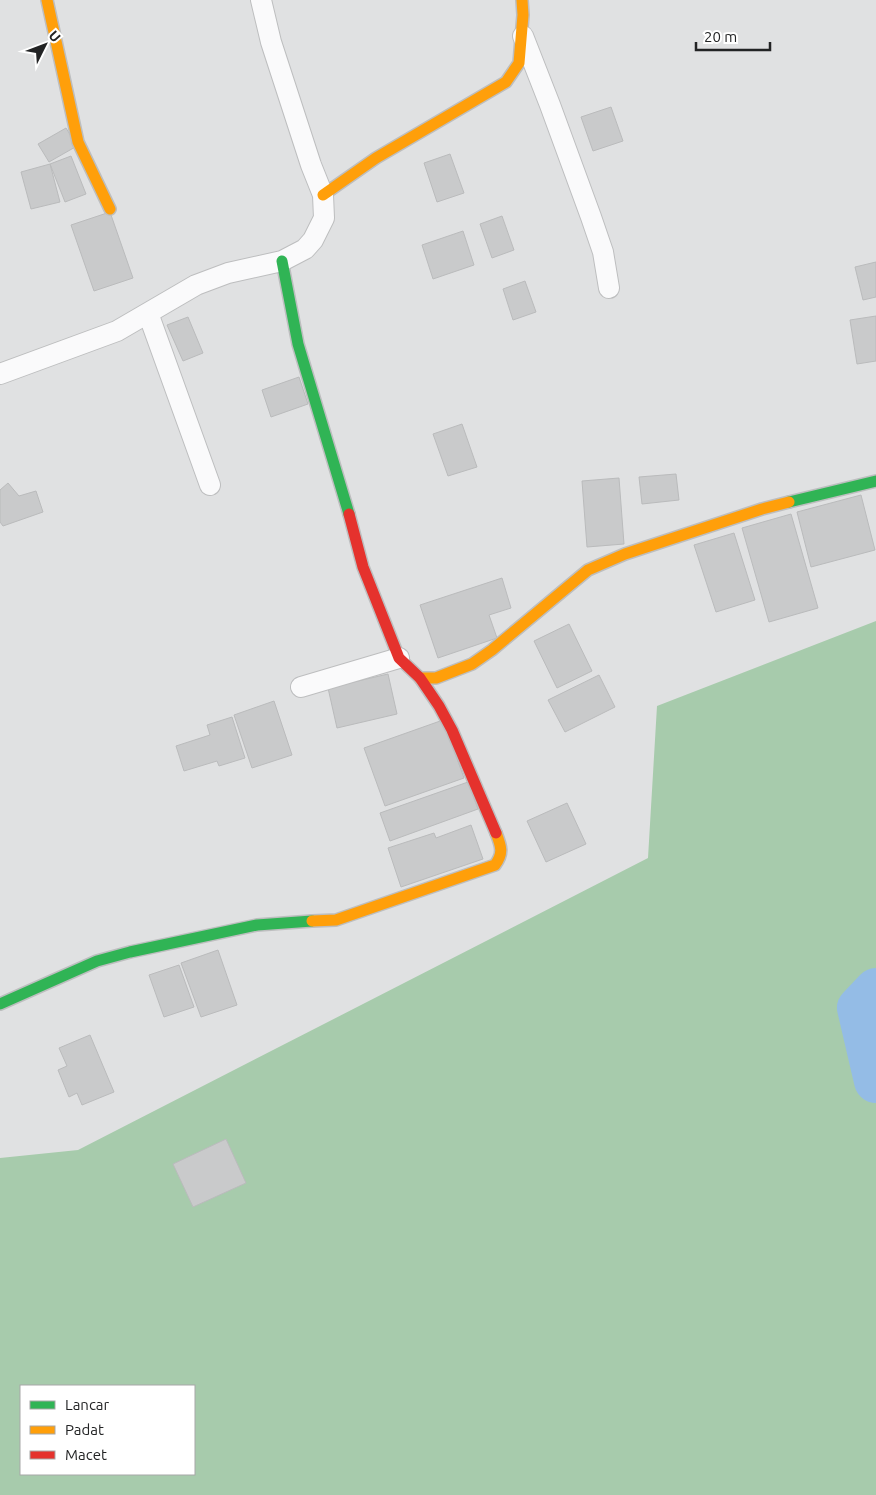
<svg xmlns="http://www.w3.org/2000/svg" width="876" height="1495" viewBox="0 0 876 1495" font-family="Ubuntu,sans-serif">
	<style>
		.forest { fill: #a7cbac; fill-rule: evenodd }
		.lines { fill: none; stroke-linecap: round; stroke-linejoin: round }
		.river { stroke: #94bce6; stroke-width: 44 }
		.building { fill: #c9cacb; stroke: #babbbc }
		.street-casing { stroke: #bdbebf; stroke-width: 22 }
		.fast-casing { stroke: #bdbebf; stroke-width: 14 }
		.slow-casing { stroke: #bdbebf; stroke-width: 14 }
		.jam-casing { stroke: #bdbebf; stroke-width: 14 }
		.street { stroke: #fafafb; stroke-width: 20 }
		.fast { stroke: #30b455; stroke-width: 11 }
		.slow { stroke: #ff9f0a; stroke-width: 11 }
		.jam { stroke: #e5322d; stroke-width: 11 }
	</style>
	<rect width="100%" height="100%" fill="#e0e1e2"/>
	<path class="forest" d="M876 621V1495H0V1158L78 1150 648 858 657 706ZM21 1386H194V1474H21Z"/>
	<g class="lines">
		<path class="river" d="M876 990 859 1008 876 1081"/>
	</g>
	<path class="building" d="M611 107 623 141 593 151 581 117Z
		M66 128 77 146 49 162 38 144Z
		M450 154 464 193 437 202 424 163Z
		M71 156 86 194 65 202 50 164Z
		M50 164 60 202 31 209 21 172Z
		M110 212 133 278 94 291 71 225Z
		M502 216 514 250 492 258 480 224Z
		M463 231 474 265 433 279 422 245Z
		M876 262V297L863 300 855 267Z
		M525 281 536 312 513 320 503 289Z
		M876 316V361L857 364 850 320Z
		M188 317 203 353 183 361 167 325Z
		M299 377 308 404 271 417 262 390Z
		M462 424 477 467 448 476 433 434Z
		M676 474 679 500 642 504 639 477Z
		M619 478 624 544 587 547 582 481Z
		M8 483 19 496 36 491 43 512 3 526 0 522V490Z
		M861 495 875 550 811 567 797 512Z
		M791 514 818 608 769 622 742 528Z
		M734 533 755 600 716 612 694 545Z
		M502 578 511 608 489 615 497 638 438 658 420 605Z
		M569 624 592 671 557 688 534 641Z
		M388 674 397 714 337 728 328 688Z
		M599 675 615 707 565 732 548 700Z
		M274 701 292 755 252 768 234 715Z
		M232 717 245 758 219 766 217 761 184 771 176 746 210 735 207 725Z
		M443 720 464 778 385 806 364 748Z
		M468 782 478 809 390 841 380 813Z
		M567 803 586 844 546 862 527 821Z
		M471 825 483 859 401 887 388 848 434 833 436 838Z
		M218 950 237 1005 201 1017 181 963Z
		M179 965 194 1007 164 1017 149 975Z
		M90 1035 114 1092 82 1105 77 1093 69 1097 58 1070 67 1066 59 1048Z
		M226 1139 246 1183 193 1207 173 1164Z"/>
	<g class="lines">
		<g class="street-casing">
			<path id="street" d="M523 36 550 105 591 217 603 252 609 288
				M148 313 210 485
				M0 374 117 331 196 285 228 273 282 261 305 249 313 240 324 218 323 195 311 165 271 42 261 0
				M301 687 399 658"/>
		</g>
		<g class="fast-casing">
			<path id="fast" d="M282 261 298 344 349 514
				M789 502 876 481
				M0 1004 97 961 130 952 257 925 312 921"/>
		</g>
		<g class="slow-casing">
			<path id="slow" d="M47 0 78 142 110 209
				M323 195 376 158 506 82 519 63 523 15 522 0
				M420 678H436L472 664 492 650 588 570 625 554 762 509 789 502
				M312 921 336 920 495 865C504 853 501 846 496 833"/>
		</g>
		<g class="jam-casing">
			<path id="jam" d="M349 514 363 567 399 658 420 678 439 706 452 730 496 833"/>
		</g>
		<use href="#street" class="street"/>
		<use href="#fast" class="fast"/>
		<use href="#slow" class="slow"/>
		<use href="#jam" class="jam"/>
	</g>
	<rect x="20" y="1385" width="175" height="90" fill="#ffffff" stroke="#a7a7a7"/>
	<rect x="30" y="1401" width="25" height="8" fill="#30b455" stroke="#a7a7a7"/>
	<text x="65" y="1410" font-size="15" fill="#222324">Lancar</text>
	<rect x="30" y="1426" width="25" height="8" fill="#ff9f0a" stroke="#a7a7a7"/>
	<text x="65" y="1435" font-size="15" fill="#222324">Padat</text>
	<rect x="30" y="1451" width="25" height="8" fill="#e5322d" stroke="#a7a7a7"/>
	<text x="65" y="1460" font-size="15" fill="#222324">Macet</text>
	<g transform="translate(45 45) rotate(48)" stroke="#ffffff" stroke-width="4" paint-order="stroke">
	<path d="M0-4L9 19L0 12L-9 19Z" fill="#222324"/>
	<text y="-8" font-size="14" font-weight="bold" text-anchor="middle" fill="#222324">U</text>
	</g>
	<path d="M696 42v8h74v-8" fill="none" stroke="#222324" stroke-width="2.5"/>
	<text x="704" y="42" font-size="15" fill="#222324" stroke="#ffffff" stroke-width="4" paint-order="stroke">20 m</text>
</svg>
